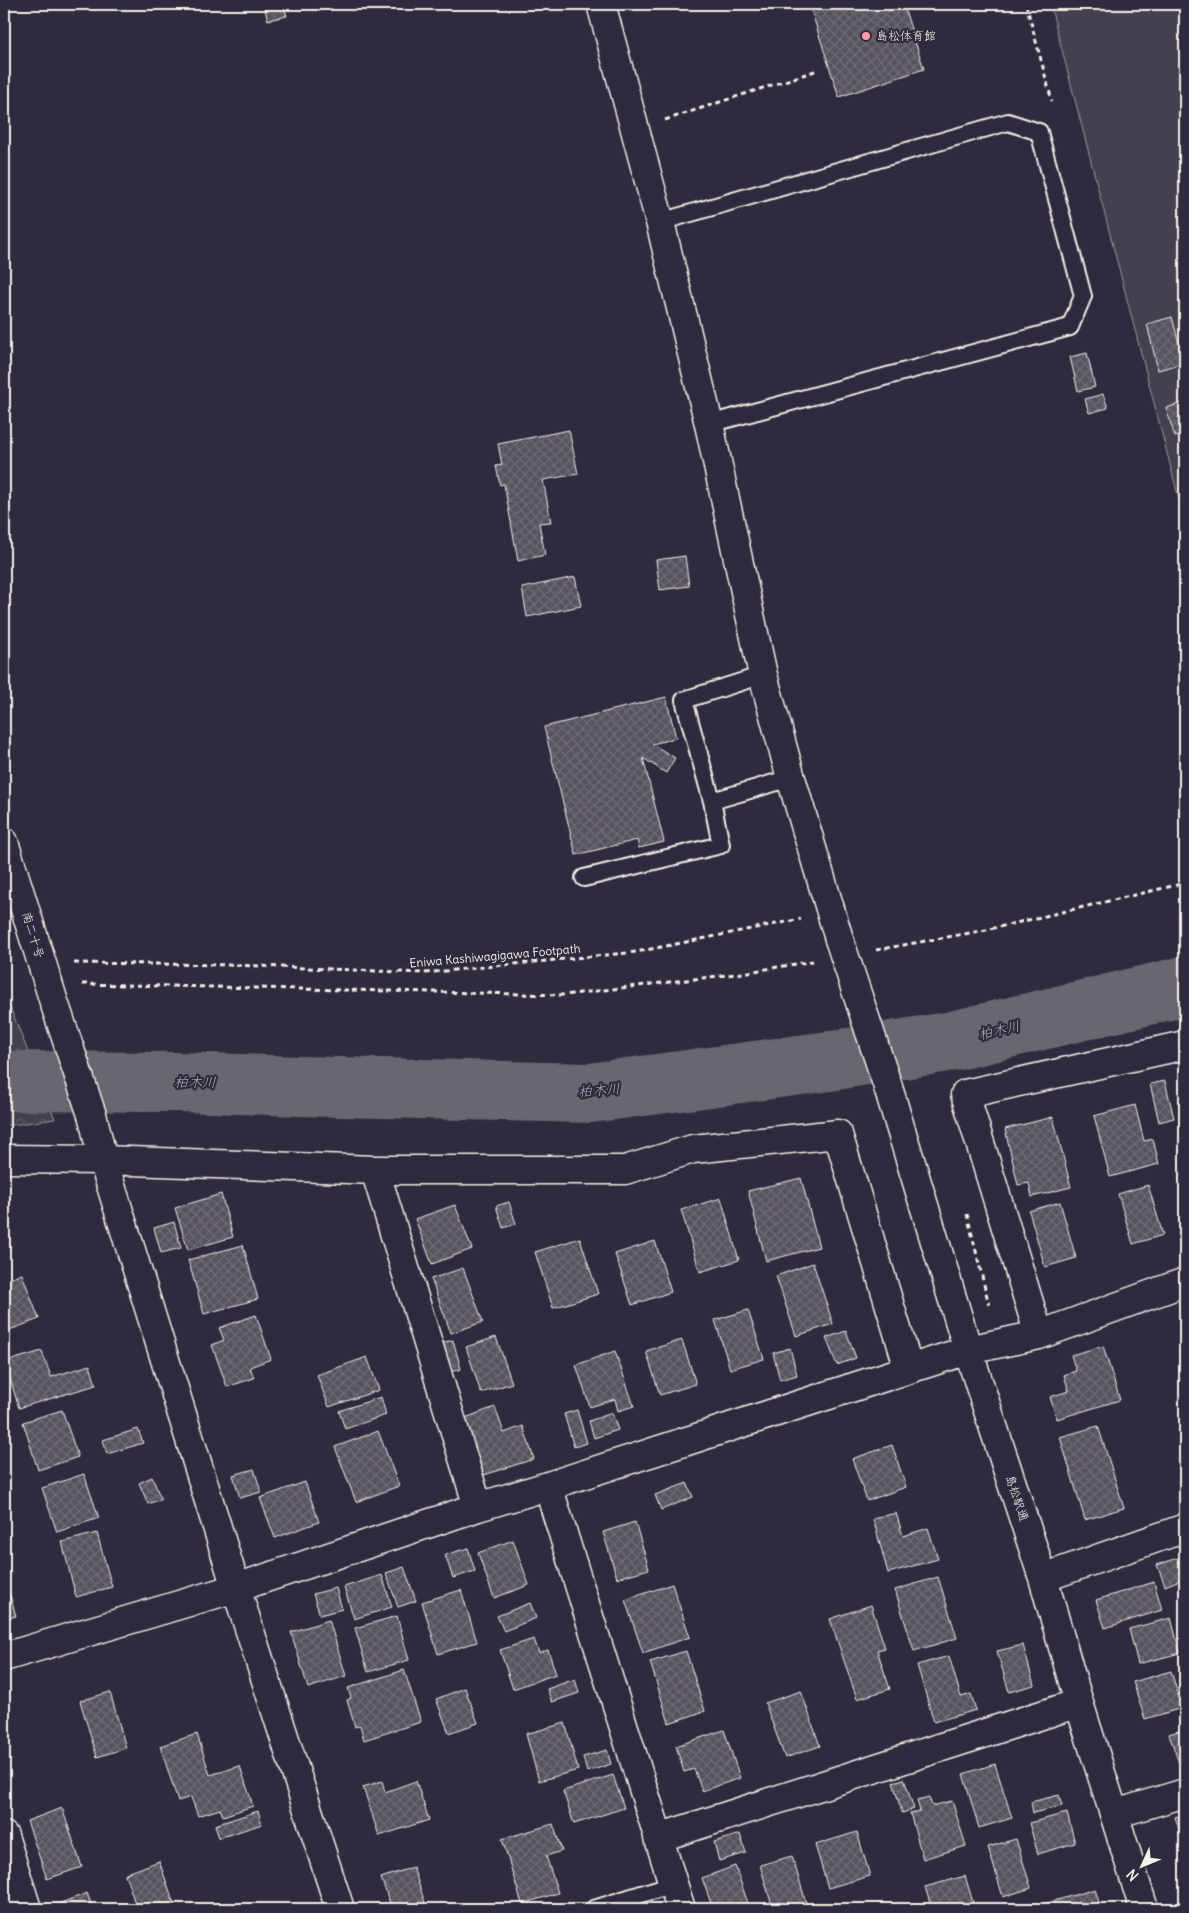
<svg xmlns="http://www.w3.org/2000/svg" width="1189" height="1913" viewBox="0 0 1189 1913" font-family="Delius,'Klee One',sans-serif">
	<style>
		.forest { fill: url(#forest-crowns); stroke: #9c989c }
		.garden { fill: #454050; stroke: #9c989c }
		.lines { fill: none; stroke-linecap: round; stroke-linejoin: round }
		.river { stroke: #6a6670; stroke-width: 60 }
		.building { fill: url(#building-cross-hatch); stroke: #f4f1e8 }
		.lane-casing { stroke: #f4f1e8; stroke-width: 20 }
		.street-casing { stroke: #f4f1e8; stroke-width: 31 }
		.path { stroke: #f4f1e8; stroke-width: 3; stroke-dasharray: 5 4; stroke-linecap: butt }
		.lane { stroke: #2f2a3d; stroke-width: 16 }
		.street { stroke: #2f2a3d; stroke-width: 28 }
		.street-bridge-casing { stroke: #f4f1e8; stroke-width: 31; stroke-linecap: butt }
		.street-bridge { stroke: #2f2a3d; stroke-width: 28 }
		.poi-dot { fill: #ff9aa2; stroke: #2f2a3d; stroke-width: 2 }
		.labels { text-anchor: middle; stroke-width: 4.5; stroke-linejoin: round; paint-order: stroke }
		.poi-label { font-size: 12px; fill: #f4f1e8; stroke: #2f2a3d; text-anchor: start }
		.street-label { font-size: 12px; fill: #f4f1e8; stroke: #2f2a3d }
		.water-label { font-size: 14px; font-style: italic; fill: #b6b2b2; stroke: #2f2a3d }
	</style>
	<defs>
		<pattern id="forest-crowns" width="20" height="18" patternUnits="userSpaceOnUse" patternTransform="scale(1.25)"><rect width="20" height="18" fill="#454050"/><path d="M2 6a3 3 0 1 1 6 0M12 15a3 3 0 1 1 6 0" fill="none" stroke="#605c69"/></pattern>
		<pattern id="building-cross-hatch" width="8" height="8" patternUnits="userSpaceOnUse" patternTransform="scale(1.25)"><rect width="8" height="8" fill="#56525f"/><path d="M0 0l8 8M0 8l8-8" fill="none" stroke="#6f6b76"/></pattern>
	</defs>
	<rect width="100%" height="100%" fill="#2f2a3d"/>
	<filter id="ink" filterUnits="userSpaceOnUse"><feTurbulence type="fractalNoise" baseFrequency=".02" numOctaves="2"/><feDisplacementMap in="SourceGraphic" scale="10" xChannelSelector="R" yChannelSelector="G"/><feConvolveMatrix kernelMatrix="1 2 1 2 8 2 1 2 1" color-interpolation-filters="sRGB"/></filter>
	<g filter="url(#ink)">
		<path class="forest" d="M4 992 55 1119 4 1126Z"/>
		<path class="garden" d="M1050 4H1185V522Z"/>
		<g class="lines">
			<path class="river" d="M4 1081 178 1082 298 1086 590 1093 830 1061 953 1041 1185 986"/>
		</g>
		<path class="building" d="M263 4H283L287 16 268 20Z
			M809 4H903L924 69 839 97Z
			M1172 317 1184 363 1158 370 1147 324Z
			M1087 353 1095 387 1078 391 1070 357Z
			M1103 394 1108 408 1089 413 1085 399Z
			M1185 402V434L1175 437 1166 408Z
			M569 430 578 474 543 480 551 522 539 523 545 555 518 561 504 484 500 485 496 466 502 465 498 444Z
			M685 556 689 586 660 590 656 560Z
			M575 577 581 606 527 617 522 588Z
			M666 697 676 738 652 744 675 758 666 773 643 758 664 842 639 848 637 840 576 855 544 727Z
			M1165 1081 1174 1118 1159 1122 1150 1084Z
			M1185 1096V1115L1181 1097Z
			M1135 1105 1144 1141 1153 1139 1159 1164 1110 1177 1094 1116Z
			M1053 1117 1071 1187 1032 1197 1029 1183 1018 1185 1005 1129Z
			M801 1178 819 1247 766 1261 748 1191Z
			M1148 1185 1163 1235 1133 1244 1118 1194Z
			M221 1194 233 1237 188 1250 175 1208Z
			M721 1198 739 1260 700 1272 681 1210Z
			M509 1202 516 1224 503 1228 496 1206Z
			M1060 1202 1076 1258 1045 1267 1029 1211Z
			M455 1205 472 1249 432 1264 415 1219Z
			M174 1222 181 1248 161 1253 154 1228Z
			M580 1238 598 1294 553 1308 535 1252Z
			M655 1241 671 1292 632 1305 615 1254Z
			M243 1245 258 1299 204 1314 188 1260Z
			M813 1263 833 1324 796 1336 776 1276Z
			M463 1268 483 1322 451 1333 431 1279Z
			M22 1274 39 1319 4 1332V1281Z
			M748 1310 764 1359 730 1369 715 1320Z
			M256 1315 271 1359 250 1367 254 1378 227 1387 212 1345 224 1340 219 1328Z
			M846 1331 856 1358 837 1365 826 1338Z
			M496 1337 512 1383 481 1393 466 1347Z
			M453 1340 461 1369 446 1373 438 1344Z
			M682 1340 696 1384 660 1395 646 1351Z
			M1103 1346 1120 1400 1057 1419 1050 1397 1069 1391 1064 1375 1076 1371 1071 1355Z
			M790 1348 797 1375 780 1380 773 1353Z
			M42 1351 51 1377 90 1365 96 1385 19 1408 5 1362Z
			M615 1351 634 1406 618 1411 615 1399 590 1407 576 1365Z
			M367 1357 379 1390 329 1407 317 1375Z
			M381 1397 386 1415 345 1429 339 1411Z
			M495 1407 504 1433 523 1426 534 1459 484 1475 465 1418Z
			M62 1410 78 1457 38 1470 23 1422Z
			M577 1410 587 1443 574 1447 564 1414Z
			M612 1413 618 1430 594 1438 589 1421Z
			M1098 1426 1124 1508 1085 1520 1060 1437Z
			M138 1429 143 1443 107 1454 103 1440Z
			M378 1431 399 1486 356 1502 335 1447Z
			M892 1445 906 1487 867 1501 852 1459Z
			M254 1469 261 1492 240 1498 233 1475Z
			M84 1474 99 1518 57 1532 42 1488Z
			M152 1477 161 1499 148 1504 139 1483Z
			M305 1482 319 1522 275 1538 260 1498Z
			M687 1483 693 1497 661 1510 655 1495Z
			M896 1513 903 1536 928 1528 938 1559 888 1573 873 1519Z
			M635 1522 649 1569 617 1578 603 1532Z
			M97 1533 112 1587 76 1597 62 1542Z
			M513 1540 529 1585 494 1598 478 1553Z
			M468 1548 475 1571 453 1578 445 1555Z
			M1178 1558 1185 1578 1165 1586 1157 1565Z
			M404 1567 416 1601 398 1607 386 1573Z
			M4 1575 16 1616 4 1619Z
			M382 1575 392 1607 354 1619 344 1587Z
			M938 1577 957 1638 914 1651 895 1590Z
			M1154 1582 1162 1610 1105 1628 1096 1600Z
			M672 1584 690 1637 643 1653 625 1600Z
			M336 1588 342 1609 320 1615 313 1594Z
			M461 1590 477 1642 438 1654 422 1602Z
			M530 1603 536 1618 504 1631 497 1616Z
			M871 1605 885 1648 877 1650 890 1689 857 1699 830 1619Z
			M397 1616 409 1660 368 1672 355 1628Z
			M1171 1618 1180 1653 1138 1664 1129 1629Z
			M329 1620 346 1676 308 1688 291 1632Z
			M534 1639 539 1653 548 1650 556 1674 513 1689 500 1650Z
			M1023 1645 1034 1685 1009 1692 997 1651Z
			M686 1651 705 1711 669 1723 650 1662Z
			M949 1656 961 1697 971 1694 976 1710 934 1722 917 1665Z
			M404 1670 421 1722 364 1740 360 1725 355 1727 347 1700 351 1698 348 1688Z
			M1171 1671 1182 1708 1145 1719 1133 1682Z
			M575 1679 579 1693 552 1702 547 1689Z
			M465 1688 478 1723 449 1733 436 1699Z
			M801 1691 820 1746 785 1758 765 1703Z
			M110 1692 126 1748 97 1757 80 1701Z
			M565 1723 578 1770 539 1781 526 1734Z
			M1185 1729V1771L1182 1772 1169 1734Z
			M724 1730 740 1778 702 1791 694 1769 684 1772 676 1746Z
			M197 1734 210 1775 240 1766 253 1806 223 1816 220 1809 198 1816 191 1797 178 1801 160 1746Z
			M607 1750 611 1764 587 1772 583 1757Z
			M995 1764 1012 1818 979 1828 963 1774Z
			M613 1775 624 1808 574 1824 563 1791Z
			M904 1779 914 1809 902 1813 893 1782Z
			M382 1781 385 1792 416 1781 429 1820 379 1836 363 1787Z
			M1059 1795 1062 1806 1033 1813 1031 1802Z
			M929 1797 932 1806 952 1801 966 1846 923 1859 910 1813 920 1811 917 1800Z
			M62 1808 82 1867 47 1879 27 1821Z
			M258 1811 262 1824 219 1838 215 1825Z
			M1067 1813 1075 1843 1038 1854 1029 1823Z
			M1185 1814V1848L1175 1817Z
			M553 1824 562 1851 546 1856 558 1893 522 1904 502 1839Z
			M857 1832 870 1876 828 1888 815 1845Z
			M740 1834 746 1853 719 1861 714 1842Z
			M1016 1839 1031 1888 1003 1897 988 1847Z
			M792 1856 808 1909H773L760 1865Z
			M159 1861 176 1909H137L125 1874Z
			M735 1866 750 1909H713L702 1878Z
			M413 1867 427 1909H392L381 1878Z
			M965 1876 975 1909H932L925 1887Z
			M1095 1889 1101 1909H1038L1037 1906Z
			M87 1893 93 1909H51L50 1907Z
			M886 1904 888 1909H872Z"/>
		<g class="lines">
			<g class="lane-casing">
				<path id="lane" d="M660 222 1008 122 1039 132 1083 296 1070 327 709 424
					M763 675 684 700 712 801 791 778
					M584 878 721 845 712 801
					M594 1909 673 1884"/>
			</g>
			<g class="street-casing">
				<path id="street" d="M601 4 660 222 709 424 763 675 791 778 839 939
					M4 842 53 999 93 1118 103 1160 236 1588 340 1909
					M888 1087 968 1350 1043 1578 1079 1703 1144 1909
					M4 1159 103 1160 375 1170H625L693 1149 838 1134 909 1369
					M375 1170 478 1507
					M1039 1335 965 1094 1185 1045
					M548 1486 681 1909
					M1043 1578 1185 1528
					M4 1657 236 1588 478 1507 548 1486 968 1350 1039 1335 1185 1282
					M1115 1814 1185 1793
					M4 1836 27 1909
					M658 1838 1079 1703"/>
			</g>
			<path class="path" d="M1026 4 1052 101
				M665 120 818 70
				M876 950 986 930 1185 883
				M74 963 235 965 424 973 636 952 801 919
				M82 984 564 995 743 973 813 961
				M967 1214 989 1305"/>
			<use href="#lane" class="lane"/>
			<use href="#street" class="street"/>
			<g class="street-bridge-casing">
				<path id="street-bridge" d="M839 939 888 1087"/>
			</g>
			<use href="#street-bridge" class="street-bridge"/>
		</g>
	</g>
	<circle class="poi-dot" cx="866" cy="36" r="5"/>
	<g class="labels">
		<g class="poi-label">
			<text x="876" y="40">島松体育館</text>
		</g>
		<g class="street-label">
			<text transform="translate(33 935) rotate(73)" y="4">南二十号</text>
			<text transform="translate(495 956) rotate(-5)" y="4">Eniwa Kashiwagigawa Footpath</text>
			<text transform="translate(1017 1498) rotate(72)" y="4">島松駅通</text>
		</g>
		<g class="water-label">
			<text transform="translate(999 1030) rotate(-13)" y="5">柏木川</text>
			<text transform="translate(195 1082) rotate(1)" y="5">柏木川</text>
			<text transform="translate(599 1090) rotate(-5)" y="5">柏木川</text>
		</g>
	</g>
	<rect width="1189" height="1913" fill="none" stroke="#2f2a3d" stroke-width="20"/>
	<rect x="10" y="10" width="1169" height="1893" fill="none" stroke="#f4f1e8" stroke-width="2" filter="url(#ink)"/>
	<g transform="translate(1142 1866) rotate(226)" stroke="#2f2a3d" stroke-width="4" paint-order="stroke">
	<path d="M0-4L9 19L0 12L-9 19Z" fill="#f4f1e8"/>
	<text y="-8" font-size="14" font-weight="bold" text-anchor="middle" fill="#f4f1e8">N</text>
	</g>
</svg>
